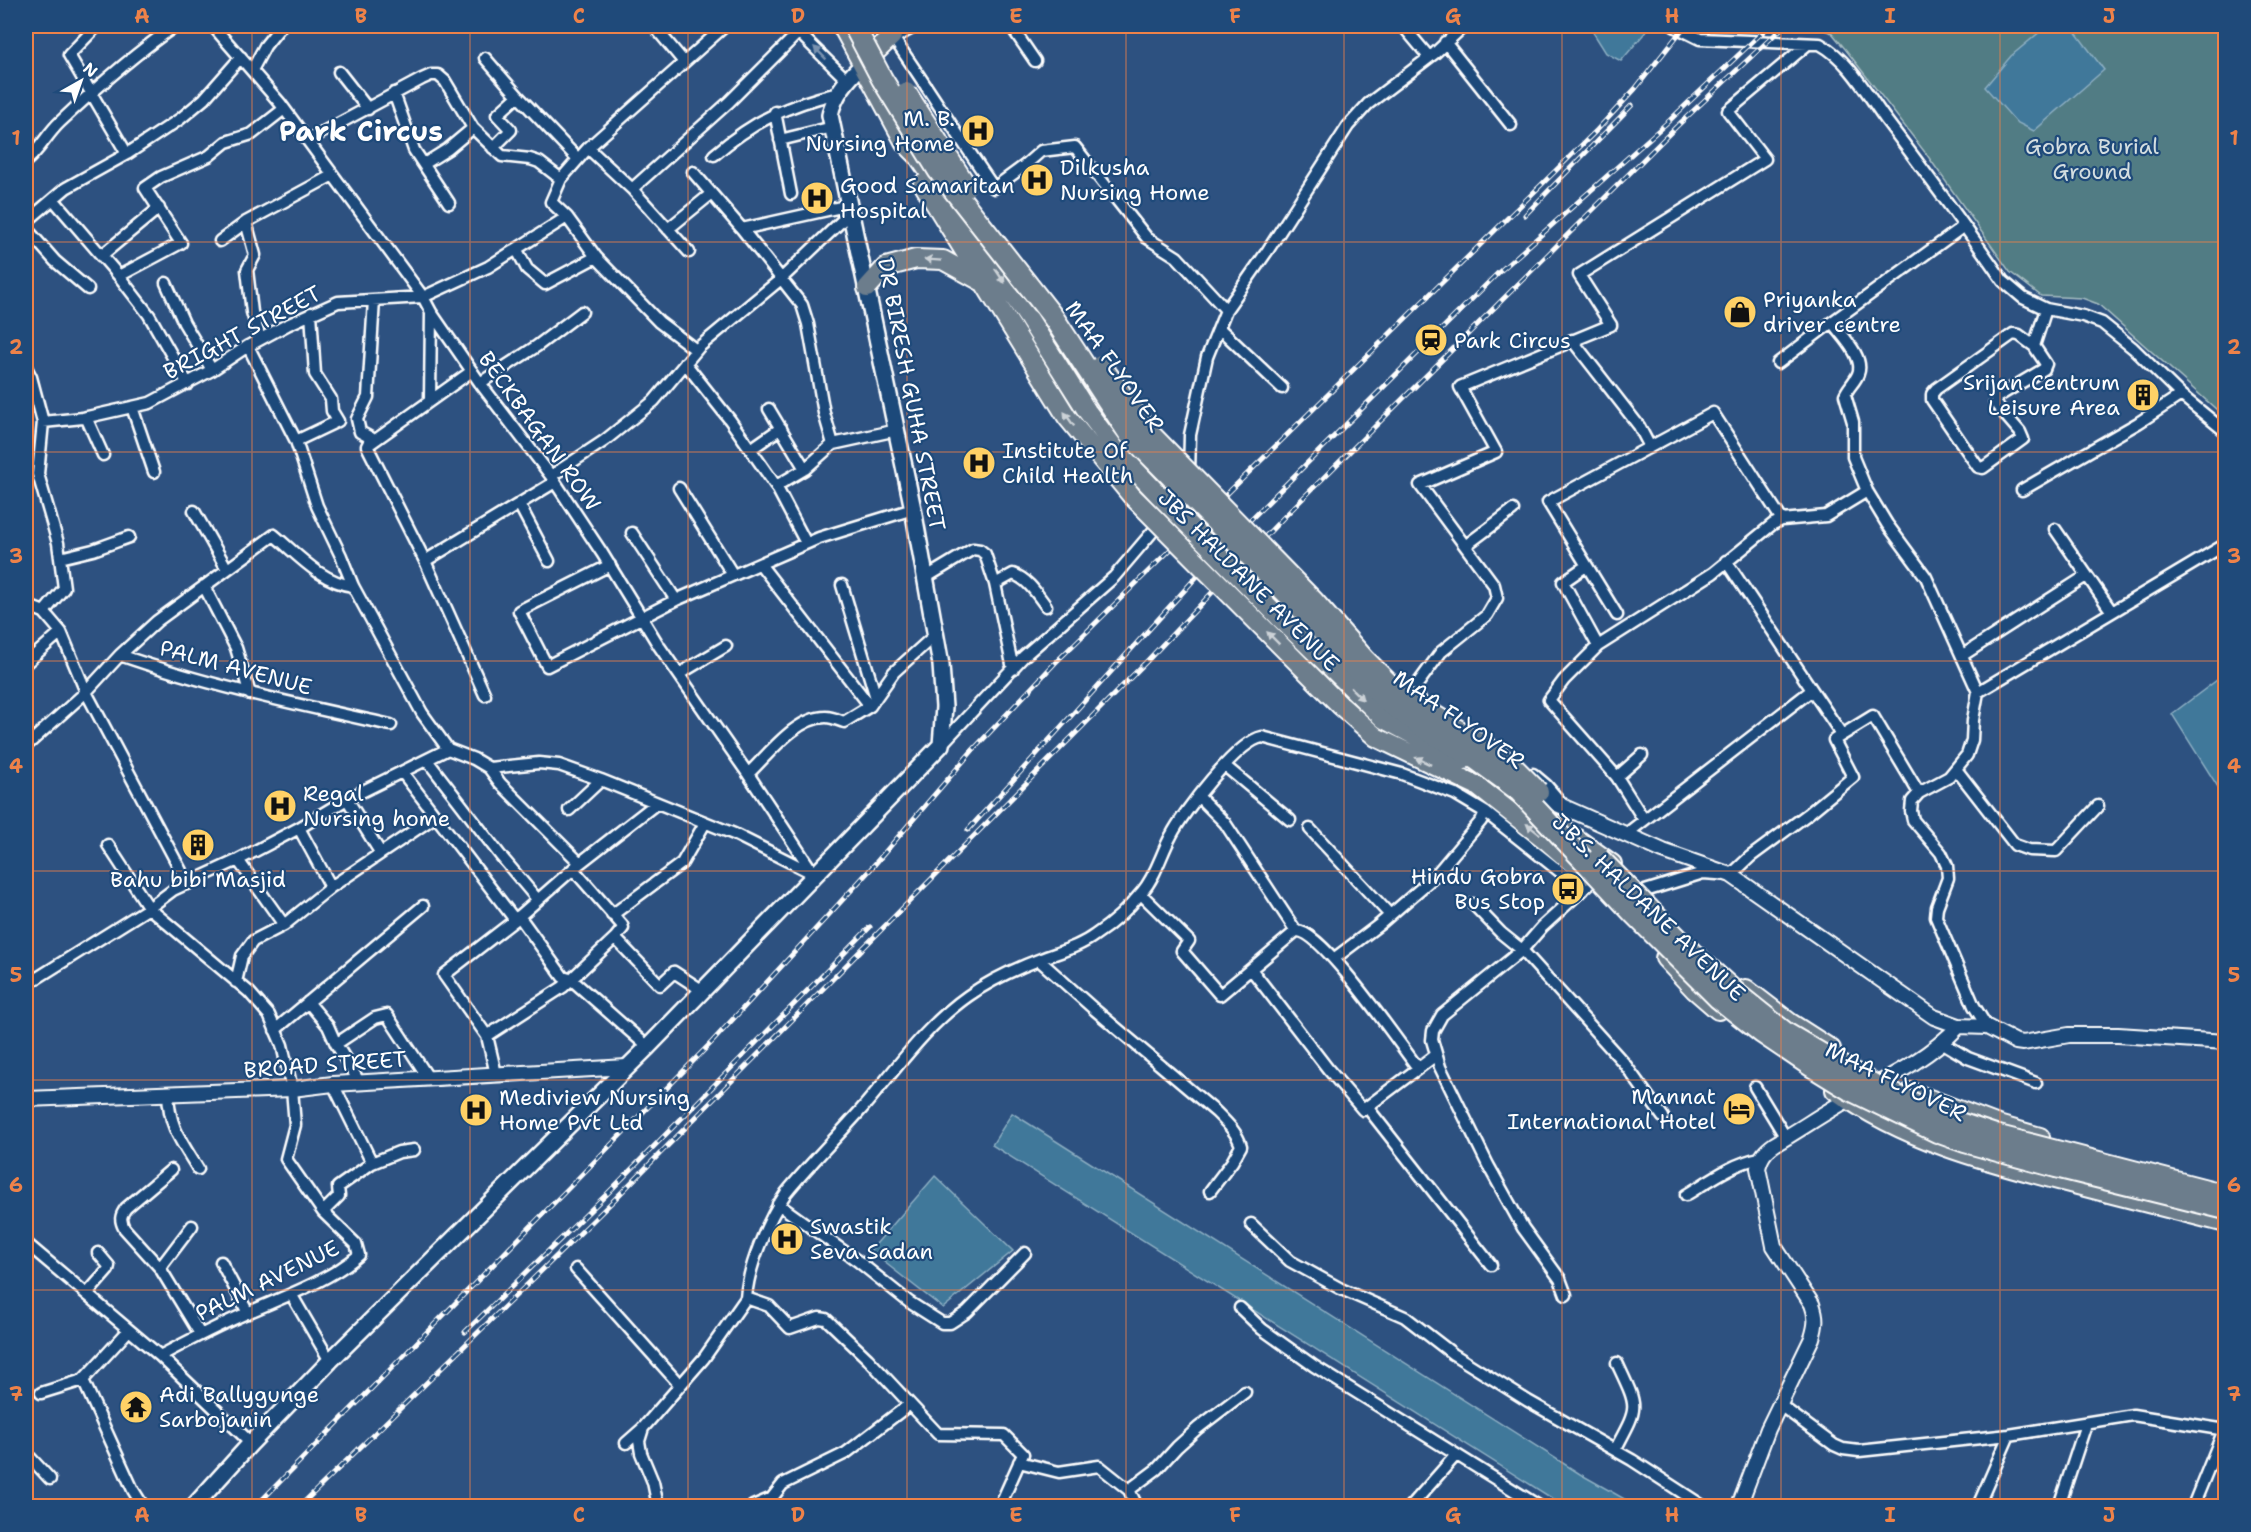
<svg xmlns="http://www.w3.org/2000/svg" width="2251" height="1532" viewBox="0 0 2251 1532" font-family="'Shantell Sans',sans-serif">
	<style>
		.green { fill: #517c84; stroke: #a8bec2; stroke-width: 1.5 }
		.water { fill: #40789a; stroke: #8caec2; stroke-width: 1.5 }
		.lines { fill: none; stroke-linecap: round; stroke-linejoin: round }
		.minor-casing { stroke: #fff; stroke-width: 15 }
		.tertiary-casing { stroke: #fff; stroke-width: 18 }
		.secondary-casing { stroke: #fff; stroke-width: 20 }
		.primary-casing { stroke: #fff; stroke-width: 22 }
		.minor { stroke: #1f4a7a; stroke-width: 10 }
		.tertiary { stroke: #1f4a7a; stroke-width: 14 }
		.secondary { stroke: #1f4a7a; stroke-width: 15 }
		.primary { stroke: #6c7d8c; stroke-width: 18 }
		.rail-casing { stroke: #fff; stroke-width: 5 }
		.rail { stroke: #1f4a7a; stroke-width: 3; stroke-dasharray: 9; stroke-linecap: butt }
		.primary-bridge-casing { stroke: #fff; stroke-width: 22; stroke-linecap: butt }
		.motorway-bridge-casing { stroke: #fff; stroke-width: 24; stroke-linecap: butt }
		.primary-bridge { stroke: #6c7d8c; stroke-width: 18 }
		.motorway-bridge { stroke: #6c7d8c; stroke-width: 20 }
		.oneway { fill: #7992af }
		.oneway2 { fill: #ccd2d7 }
		.grid { fill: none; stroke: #ee8249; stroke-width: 1.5; stroke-opacity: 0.55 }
		.labels { text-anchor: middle; stroke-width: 4.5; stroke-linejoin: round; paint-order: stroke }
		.poi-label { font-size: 22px; fill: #fff; stroke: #1f4a7a; text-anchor: start }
		.park-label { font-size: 22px; fill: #d4dee0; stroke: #1f4a7a }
		.street-label { font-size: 22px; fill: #fff; stroke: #1f4a7a }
		.district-label { font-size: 28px; font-weight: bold; fill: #fff; stroke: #1f4a7a }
		.neatline { fill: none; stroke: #ee8249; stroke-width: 2 }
		.grid-label { font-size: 20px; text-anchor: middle; font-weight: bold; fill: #ee8249 }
	</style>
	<rect width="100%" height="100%" fill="#2d5180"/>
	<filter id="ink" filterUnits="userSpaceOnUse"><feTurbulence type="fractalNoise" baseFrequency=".0167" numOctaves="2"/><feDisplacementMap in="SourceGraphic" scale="12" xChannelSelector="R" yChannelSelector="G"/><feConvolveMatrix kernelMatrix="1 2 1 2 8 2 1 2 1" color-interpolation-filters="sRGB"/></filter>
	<g filter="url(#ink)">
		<path class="green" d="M1813 26H2225V417L2098 304 2082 298 2041 296 2010 272 1927 155 1846 50 1832 33Z"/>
		<path class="water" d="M1594 26H1646L1649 28 1621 61 1606 53 1591 29Z
			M2047 26H2071L2104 70 2034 131 2016 122 1985 87 2011 56Z
			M2225 674 2226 793 2223 795 2172 714Z
			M1012 1113 1580 1474 1637 1506H1568L1550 1497 992 1145Z
			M935 1176 1013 1251 943 1308 870 1251Z"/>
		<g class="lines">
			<g class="minor-casing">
				<path id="minor" d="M97 26 69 55 127 154 180 119 204 99 241 57
					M213 26 280 103 423 297 431 312 480 383 551 476 602 553 659 646 748 774 814 874
					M654 26 683 61
					M792 26 847 80
					M1011 26 1035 61
					M1403 26 1429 57
					M1674 26 1700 39 1820 44C1849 60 1867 94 1886 120 1926 173 1965 226 2003 281L2023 298 2046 309 2083 316 2102 323 2133 348 2181 395 2226 432
					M892 36C927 86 959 138 994 188L1024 166 1041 151 1075 147 1147 238 1177 257 1226 310 1268 250 1348 126 1368 104 1435 53 1464 26
					M1445 42 1511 125
					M485 58 518 96 578 159
					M252 70 265 46 281 26
					M339 72 368 109
					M394 93 414 150 449 203
					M775 112 791 194
					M308 140 422 79 431 75H438L445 81 473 128 502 156 530 159 539 162 561 179
					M780 140 833 127
					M493 148 511 130 497 115 518 96
					M588 148 632 189 689 252
					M714 155C754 121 787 105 838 93
					M26 161C40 150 47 134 60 122 96 88 134 54 175 26
					M424 164 448 149 473 128
					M693 172 742 229 850 205
					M632 189 729 102 799 32
					M53 199 119 276
					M567 217 596 257 659 322 696 350
					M26 222 66 188 127 154
					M246 222 255 255 247 270 252 312 260 339
					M1964 226 1832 322C1841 335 1865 357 1858 374 1855 382 1848 387 1845 395L1853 422V457L1867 491 1887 524 1926 577 1978 692 1973 720 1972 740 1967 755 1949 777 1919 793 1912 801 1911 811 1913 820 1941 853 1947 866 1948 878 1937 907 1936 917 1974 1006 1987 1027
					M26 228 55 261 88 289
					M668 229 711 194
					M742 229 802 305 808 324 824 413 833 444
					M220 241 246 222 333 175
					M517 250 527 269 545 284 596 257
					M101 256 159 208
					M166 283 184 323 212 370
					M1219 328 1282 388
					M1572 340 1639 426 1650 447
					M248 346 296 441 317 506 341 556 353 586 422 713 448 749
					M2034 346 2046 364 2044 369 1997 397 1995 403 2020 432 2023 439 1983 468 1978 467 1932 400V394L1936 389 2013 334 2019 335 2034 346 2046 309
					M685 363 730 420 776 486 806 543
					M1778 363 1832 322
					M26 367 31 377 43 422 38 474 58 543 64 588 44 612
					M480 383 537 346 582 312
					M188 384 149 315 119 276 181 243 145 188 161 177 209 156 226 142 252 134 284 109
					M430 400 431 312
					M132 407 154 472
					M769 409 805 469 776 486
					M86 417 103 455
					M43 422 83 418 150 403 212 370 248 346 287 325 338 302 423 297 488 267 567 217 551 202 561 179 588 148 725 26
					M296 441 338 421 332 411 331 399 315 374 311 313
					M367 446 425 561 485 695
					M367 446 371 438 360 432 357 419 368 397 374 300
					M367 446 472 371
					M751 449 781 428
					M805 469 833 444 897 430
					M1189 475 1190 435 1207 357 1226 310
					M551 476 604 441 654 401 699 347 781 279 851 212
					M679 488 733 575
					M2022 490 2138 423 2181 395
					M519 504 549 561
					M194 511 227 569
					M2055 529 2112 612
					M632 533 676 600
					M1465 546 1513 510
					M60 558 93 550 129 537
					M425 561 555 482
					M1726 561 1842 735 1873 716 1919 793
					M760 564 870 706
					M610 565 519 611 547 666 676 600 819 538 913 509
					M1586 566 1563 582 1598 646
					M925 578 973 549 980 550 985 554 995 584 1013 669
					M995 584 1013 574C1028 579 1037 594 1046 606
					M842 585 876 698
					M204 586 236 648 250 694
					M26 605 44 612 61 632 86 692 188 884
					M1617 615 1548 502 1713 413 1782 520
					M120 655 157 621 274 535C298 555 321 582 353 586
					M1963 655 2086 576
					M26 663 61 632
					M679 674 726 646
					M1978 692 2226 544
					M1420 699 1411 693 1441 652 1487 615 1497 598 1494 585 1420 485 1496 452 1460 387 1611 325 1579 275 1765 159 1728 111 1808 44
					M941 745 1024 656 1114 577 1154 530 1187 498 1188 490
					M26 746 86 692 120 655C208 686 300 705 391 725
					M427 760 500 855 537 899
					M1225 766 1290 820
					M489 768 500 783 580 863 657 803
					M1956 769 2015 845 2029 850 2056 851 2098 806
					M402 772 515 920
					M748 774C769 754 796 717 826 717 832 717 838 720 844 722L870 706 894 672 935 635
					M1533 774 1546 785 1564 806
					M1617 777 1642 755
					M1198 796 1225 823 1296 931
					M347 799 380 852
					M569 810 601 780
					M1644 820 1617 777 1549 700 1564 680 1598 646 1713 573 1773 524 1782 520 1826 516 1867 491
					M299 828 331 887
					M1310 829 1390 915
					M1625 835 1812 690
					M108 845 149 908 249 992 269 1015 282 1045 292 1089 295 1125 286 1159 323 1212 356 1244 359 1255C329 1281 283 1297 247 1313 217 1326 188 1341 160 1356
					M238 860 284 925
					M573 869 622 925 623 928 615 938
					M1141 894 1189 941 1182 951 1220 995 1251 969
					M1634 900 1642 892 1703 873 1731 875 1750 857 1808 814 1853 777 1834 740 1842 735
					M1473 904 1501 933 1522 950 1624 1063 1663 1117
					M612 915 682 863 705 823
					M519 916 563 977 572 980 648 1047
					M1335 958 1380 924 1434 877 1481 821 1485 812
					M1039 960 1095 1010 1216 1112C1226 1122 1237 1132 1241 1146L1232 1162 1210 1191
					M236 982 242 956 253 941 284 925 331 887 436 816
					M26 985 149 908 173 890 238 860 299 828 347 799 448 749 474 759 489 768 539 763 559 765 601 780 734 834 814 874
					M308 1002 328 1026 336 1044 360 1083
					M275 1030 423 906
					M487 1036 563 987 615 938 660 985 674 972 703 991
					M1943 1043 1968 1058 2036 1083
					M336 1044 375 1018 387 1015 429 1079
					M1418 1068C1400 1045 1321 928 1296 931L1251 969 1328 1069 1363 1110 1436 1055
					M496 1074 487 1036 444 975 515 920 580 863
					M333 1084 372 1163 399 1152 414 1150
					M1755 1087 1786 1138
					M168 1093C169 1127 181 1141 198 1169
					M1367 1107 1491 1265
					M1686 1195C1709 1181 1733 1163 1760 1158
					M778 1204 859 1262 909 1302 942 1323H950L967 1312 1025 1253
					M323 1212 339 1196 338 1187 372 1163
					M1251 1224 1290 1261 1341 1289 1405 1317 1453 1354 1528 1401 1632 1460 1703 1506
					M192 1226 160 1268 200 1334
					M26 1243 160 1356 251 1443
					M221 1262 248 1313
					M160 1268 124 1228C120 1220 120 1216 126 1208L171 1170
					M576 1269 680 1385
					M87 1294 108 1270 109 1266 98 1253
					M291 1294 330 1361
					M1566 1295 1560 1279 1523 1228 1488 1165 1440 1067 1432 1040 1433 1031 1442 1015 1522 950 1542 927 1601 873
					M746 1298 769 1306 790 1328 819 1318 826 1319 868 1359 938 1434 1004 1435 1023 1454 1002 1501 1004 1506
					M1240 1308 1262 1329 1314 1366 1539 1506
					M129 1330 83 1380 133 1490 143 1506
					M41 1393 83 1380
					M1780 1405 1834 1445 1843 1449 1859 1451 2009 1435 2133 1415 2226 1430
					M626 1443 643 1428
					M1615 1450C1639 1405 1639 1410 1617 1363
					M26 1453 50 1479
					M1019 1462 1059 1472 1099 1466 1129 1490 1137 1506
					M1129 1490 1157 1469 1177 1447 1198 1428 1245 1392
					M658 1506 653 1482 641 1453 639 1441 643 1428 704 1358 746 1298C748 1267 768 1219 786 1193 809 1165 835 1139 859 1112 894 1072 924 1027 968 996 989 981 1017 968 1041 959 1059 952 1079 947 1095 935 1112 924 1129 908 1142 892 1156 876 1161 854 1171 836 1183 812 1237 742 1262 737L1402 774 1455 794 1485 812 1583 890
					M753 1506 772 1498 783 1484 846 1453 910 1404
					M1411 1506 1456 1455
					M1978 1506 2009 1435
					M2059 1506 2086 1424
					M2193 1506 2224 1430"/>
			</g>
			<g class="tertiary-casing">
				<path id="tertiary" d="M1530 792 1663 851 1731 875 1934 1017 1959 1026 1987 1027 2016 1042 2023 1043 2069 1035H2118L2226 1042
					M26 1099 292 1089 333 1084 627 1067
					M1739 1506 1768 1429 1812 1338C1816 1325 1817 1317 1812 1304L1774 1246 1758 1168C1761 1156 1765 1151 1775 1144 1801 1129 1825 1112 1851 1098 1890 1077 1929 1058 1959 1026"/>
			</g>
			<g class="secondary-casing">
				<path id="secondary" d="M892 36 911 26
					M194 1506 251 1443 330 1361 648 1047 941 745 944 707 941 665 913 509 830 115C834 94 848 79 863 64"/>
			</g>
			<g class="primary-casing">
				<path id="primary" d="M842 26 905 143 918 156 1029 319
					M863 64 892 36 885 26
					M923 184 1012 328
					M867 288 886 267 916 259 943 260 981 281
					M1476 785 1547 841 1586 875
					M1556 824 1612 864
					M1665 958 1695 990 1718 1010
					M1746 989 1789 1022 1831 1049
					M1835 1090C1904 1140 1985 1161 2066 1182 2119 1196 2172 1209 2226 1223
					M1911 1092 1998 1125 2040 1137"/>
			</g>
			<use href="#minor" class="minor"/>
			<use href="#tertiary" class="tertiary"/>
			<use href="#secondary" class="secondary"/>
			<use href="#primary" class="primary"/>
			<g class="rail-casing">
				<path id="rail" d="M1525 215 1632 105
					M968 830 1228 542 1498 273 1670 120 1769 26
					M465 1332 606 1195 870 927
					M256 1506 712 1042 868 872 972 751 1055 663 1597 130 1635 89 1685 26
					M300 1506 614 1200 1147 661 1282 519 1676 127 1784 26"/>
			</g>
			<use href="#rail" class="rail"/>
			<g class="primary-bridge-casing">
				<path id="primary-bridge" d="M1029 319 1087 411 1116 450 1158 494 1279 617 1384 719 1462 761
					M1012 328 1067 417 1131 495 1340 705 1376 737 1476 785"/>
			</g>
			<g class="motorway-bridge-casing">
				<path id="motorway-bridge" d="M854 26 882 79 938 170 1053 317 1130 435 1298 605 1385 700 1430 732 1477 760 1518 790 1634 914 1718 998 1762 1033 1811 1066 1850 1090 1937 1132 1965 1142 2056 1167 2226 1209
					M906 93 966 186
					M1101 366 1147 431 1314 602 1364 659 1399 694 1487 748 1513 767 1538 792
					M1599 858 1692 953 1736 993 1786 1033 1878 1087 1950 1120 1995 1135 2226 1195"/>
			</g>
			<use href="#primary-bridge" class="primary-bridge"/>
			<use href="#motorway-bridge" class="motorway-bridge"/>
		</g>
		<defs><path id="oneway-solid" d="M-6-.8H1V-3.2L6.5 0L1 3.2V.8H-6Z" transform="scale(1.5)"/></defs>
		<use class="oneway" href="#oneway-solid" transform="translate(820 53) rotate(-135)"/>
		<g class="oneway2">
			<use href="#oneway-solid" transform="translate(933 260) rotate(-176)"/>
			<use href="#oneway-solid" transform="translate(1000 276) rotate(56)"/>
			<use href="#oneway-solid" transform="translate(1069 419) rotate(-125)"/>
			<use href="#oneway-solid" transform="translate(1273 638) rotate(-135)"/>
			<use href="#oneway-solid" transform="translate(1357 694) rotate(45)"/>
			<use href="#oneway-solid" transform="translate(1423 761) rotate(-155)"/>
			<use href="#oneway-solid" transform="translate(1533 829) rotate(-142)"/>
		</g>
	</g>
	<path class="grid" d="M252 26V1506M470 26V1506M688 26V1506M907 26V1506M1126 26V1506M1344 26V1506M1562 26V1506M1781 26V1506M2000 26V1506M26 242H2226M26 452H2226M26 661H2226M26 871H2226M26 1080H2226M26 1290H2226"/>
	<defs>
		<g id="hospital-disc" transform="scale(1.725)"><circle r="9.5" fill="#ffd166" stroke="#1f4a7a"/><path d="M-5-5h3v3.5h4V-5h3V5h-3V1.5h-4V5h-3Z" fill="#111"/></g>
		<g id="shop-disc" transform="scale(1.725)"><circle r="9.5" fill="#ffd166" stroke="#1f4a7a"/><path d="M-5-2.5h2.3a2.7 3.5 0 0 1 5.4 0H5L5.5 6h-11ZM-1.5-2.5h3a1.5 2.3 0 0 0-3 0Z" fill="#111"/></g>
		<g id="station-disc" transform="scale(1.725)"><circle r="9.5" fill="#ffd166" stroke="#1f4a7a"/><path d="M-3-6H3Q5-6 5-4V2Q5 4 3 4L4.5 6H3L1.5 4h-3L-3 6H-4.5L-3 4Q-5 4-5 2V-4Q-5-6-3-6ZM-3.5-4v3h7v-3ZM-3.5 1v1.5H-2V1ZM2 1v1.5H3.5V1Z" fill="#111"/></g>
		<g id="building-disc" transform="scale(1.725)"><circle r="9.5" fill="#ffd166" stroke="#1f4a7a"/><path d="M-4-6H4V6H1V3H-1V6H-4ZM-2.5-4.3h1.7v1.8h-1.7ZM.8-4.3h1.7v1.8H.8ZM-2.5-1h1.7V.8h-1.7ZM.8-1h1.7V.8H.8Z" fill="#111"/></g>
		<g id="bus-disc" transform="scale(1.725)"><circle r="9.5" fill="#ffd166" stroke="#1f4a7a"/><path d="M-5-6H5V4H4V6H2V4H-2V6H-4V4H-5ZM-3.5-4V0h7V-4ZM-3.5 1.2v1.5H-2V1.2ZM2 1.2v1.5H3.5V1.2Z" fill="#111"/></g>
		<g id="hotel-disc" transform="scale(1.725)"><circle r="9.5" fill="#ffd166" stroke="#1f4a7a"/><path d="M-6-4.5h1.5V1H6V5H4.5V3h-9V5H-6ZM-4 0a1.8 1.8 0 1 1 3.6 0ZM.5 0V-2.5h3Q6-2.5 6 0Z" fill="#111"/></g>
		<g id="temple-disc" transform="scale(1.725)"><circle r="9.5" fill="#ffd166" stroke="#1f4a7a"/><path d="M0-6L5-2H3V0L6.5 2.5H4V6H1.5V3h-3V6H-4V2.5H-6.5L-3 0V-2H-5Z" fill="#111"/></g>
	</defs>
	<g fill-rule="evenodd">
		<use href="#hospital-disc" x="978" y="131"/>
		<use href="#hospital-disc" x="1037" y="180"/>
		<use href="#hospital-disc" x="817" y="198"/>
		<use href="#shop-disc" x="1740" y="312"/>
		<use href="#station-disc" x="1431" y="340"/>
		<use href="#building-disc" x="2143" y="395"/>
		<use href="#hospital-disc" x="979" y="463"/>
		<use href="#hospital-disc" x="280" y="806"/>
		<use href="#building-disc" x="198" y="845"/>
		<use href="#bus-disc" x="1568" y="889"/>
		<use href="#hotel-disc" x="1739" y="1109"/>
		<use href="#hospital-disc" x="476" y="1110"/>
		<use href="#hospital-disc" x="787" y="1239"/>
		<use href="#temple-disc" x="136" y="1407"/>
	</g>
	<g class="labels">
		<g class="poi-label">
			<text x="955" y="126" text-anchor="end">M. B.<tspan x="955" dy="25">Nursing Home</tspan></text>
			<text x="1060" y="175">Dilkusha<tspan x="1060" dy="25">Nursing Home</tspan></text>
			<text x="840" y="193">Good Samaritan<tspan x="840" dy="25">Hospital</tspan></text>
			<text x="1763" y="307">Priyanka<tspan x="1763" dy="25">driver centre</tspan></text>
			<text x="1454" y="348">Park Circus</text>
			<text x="2120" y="390" text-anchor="end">Srijan Centrum<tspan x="2120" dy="25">Leisure Area</tspan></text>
			<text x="1002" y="458">Institute Of<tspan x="1002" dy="25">Child Health</tspan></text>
			<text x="303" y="801">Regal<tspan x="303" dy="25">Nursing home</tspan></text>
			<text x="1545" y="884" text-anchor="end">Hindu Gobra<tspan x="1545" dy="25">Bus Stop</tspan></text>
			<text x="198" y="887" text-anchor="middle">Bahu bibi Masjid</text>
			<text x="1716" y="1104" text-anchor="end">Mannat<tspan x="1716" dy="25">International Hotel</tspan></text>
			<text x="499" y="1105">Mediview Nursing<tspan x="499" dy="25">Home Pvt Ltd</tspan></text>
			<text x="810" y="1234">Swastik<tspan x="810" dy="25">Seva Sadan</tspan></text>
			<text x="159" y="1402">Adi Ballygunge<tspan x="159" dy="25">Sarbojanin</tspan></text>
		</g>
		<g class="park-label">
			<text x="2092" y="154">Gobra Burial<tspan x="2092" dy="25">Ground</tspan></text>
		</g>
		<g class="street-label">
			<text transform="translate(242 332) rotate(-28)" y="8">BRIGHT STREET</text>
			<text transform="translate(1115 366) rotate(55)" y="8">MAA FLYOVER</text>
			<text transform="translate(912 394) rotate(79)" y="8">DR BIRESH GUHA STREET</text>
			<text transform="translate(540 431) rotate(54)" y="8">BECKBAGAN ROW</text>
			<text transform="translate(1249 580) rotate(45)" y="8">JBS HALDANE AVENUE</text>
			<text transform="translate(236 667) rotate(15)" y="8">PALM AVENUE</text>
			<text transform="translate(1459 719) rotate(35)" y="8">MAA FLYOVER</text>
			<text transform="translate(1649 907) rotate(44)" y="8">J.B.S. HALDANE AVENUE</text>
			<text transform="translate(325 1064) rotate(-4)" y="8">BROAD STREET</text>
			<text transform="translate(1896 1081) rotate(26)" y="8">MAA FLYOVER</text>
			<text transform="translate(267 1280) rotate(-26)" y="8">PALM AVENUE</text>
		</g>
		<g class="district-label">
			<text x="361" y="141">Park Circus</text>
		</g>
	</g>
	<rect width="2251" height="1532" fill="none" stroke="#1f4a7a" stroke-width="66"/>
	<g transform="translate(81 81) rotate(40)" stroke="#1f4a7a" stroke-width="4.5" paint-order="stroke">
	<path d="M0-4.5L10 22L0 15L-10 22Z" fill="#ffffff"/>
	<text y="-9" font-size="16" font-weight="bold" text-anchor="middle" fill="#ffffff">N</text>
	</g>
	<rect x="33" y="33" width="2185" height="1466" class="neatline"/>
	<g class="grid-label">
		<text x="142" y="23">A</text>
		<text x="361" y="23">B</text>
		<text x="579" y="23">C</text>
		<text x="798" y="23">D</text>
		<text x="1016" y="23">E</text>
		<text x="1235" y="23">F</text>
		<text x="1453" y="23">G</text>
		<text x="1672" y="23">H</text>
		<text x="1890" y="23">I</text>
		<text x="2109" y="23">J</text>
		<text x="16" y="145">1</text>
		<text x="2234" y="145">1</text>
		<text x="16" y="354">2</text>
		<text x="2234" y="354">2</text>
		<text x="16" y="563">3</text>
		<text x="2234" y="563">3</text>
		<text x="16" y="773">4</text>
		<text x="2234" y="773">4</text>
		<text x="16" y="982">5</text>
		<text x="2234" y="982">5</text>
		<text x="16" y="1192">6</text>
		<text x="2234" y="1192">6</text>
		<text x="16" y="1401">7</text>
		<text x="2234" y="1401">7</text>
		<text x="142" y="1522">A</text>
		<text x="361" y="1522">B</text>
		<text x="579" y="1522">C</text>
		<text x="798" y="1522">D</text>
		<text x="1016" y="1522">E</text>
		<text x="1235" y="1522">F</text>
		<text x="1453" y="1522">G</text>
		<text x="1672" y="1522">H</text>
		<text x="1890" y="1522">I</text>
		<text x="2109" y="1522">J</text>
	</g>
</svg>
